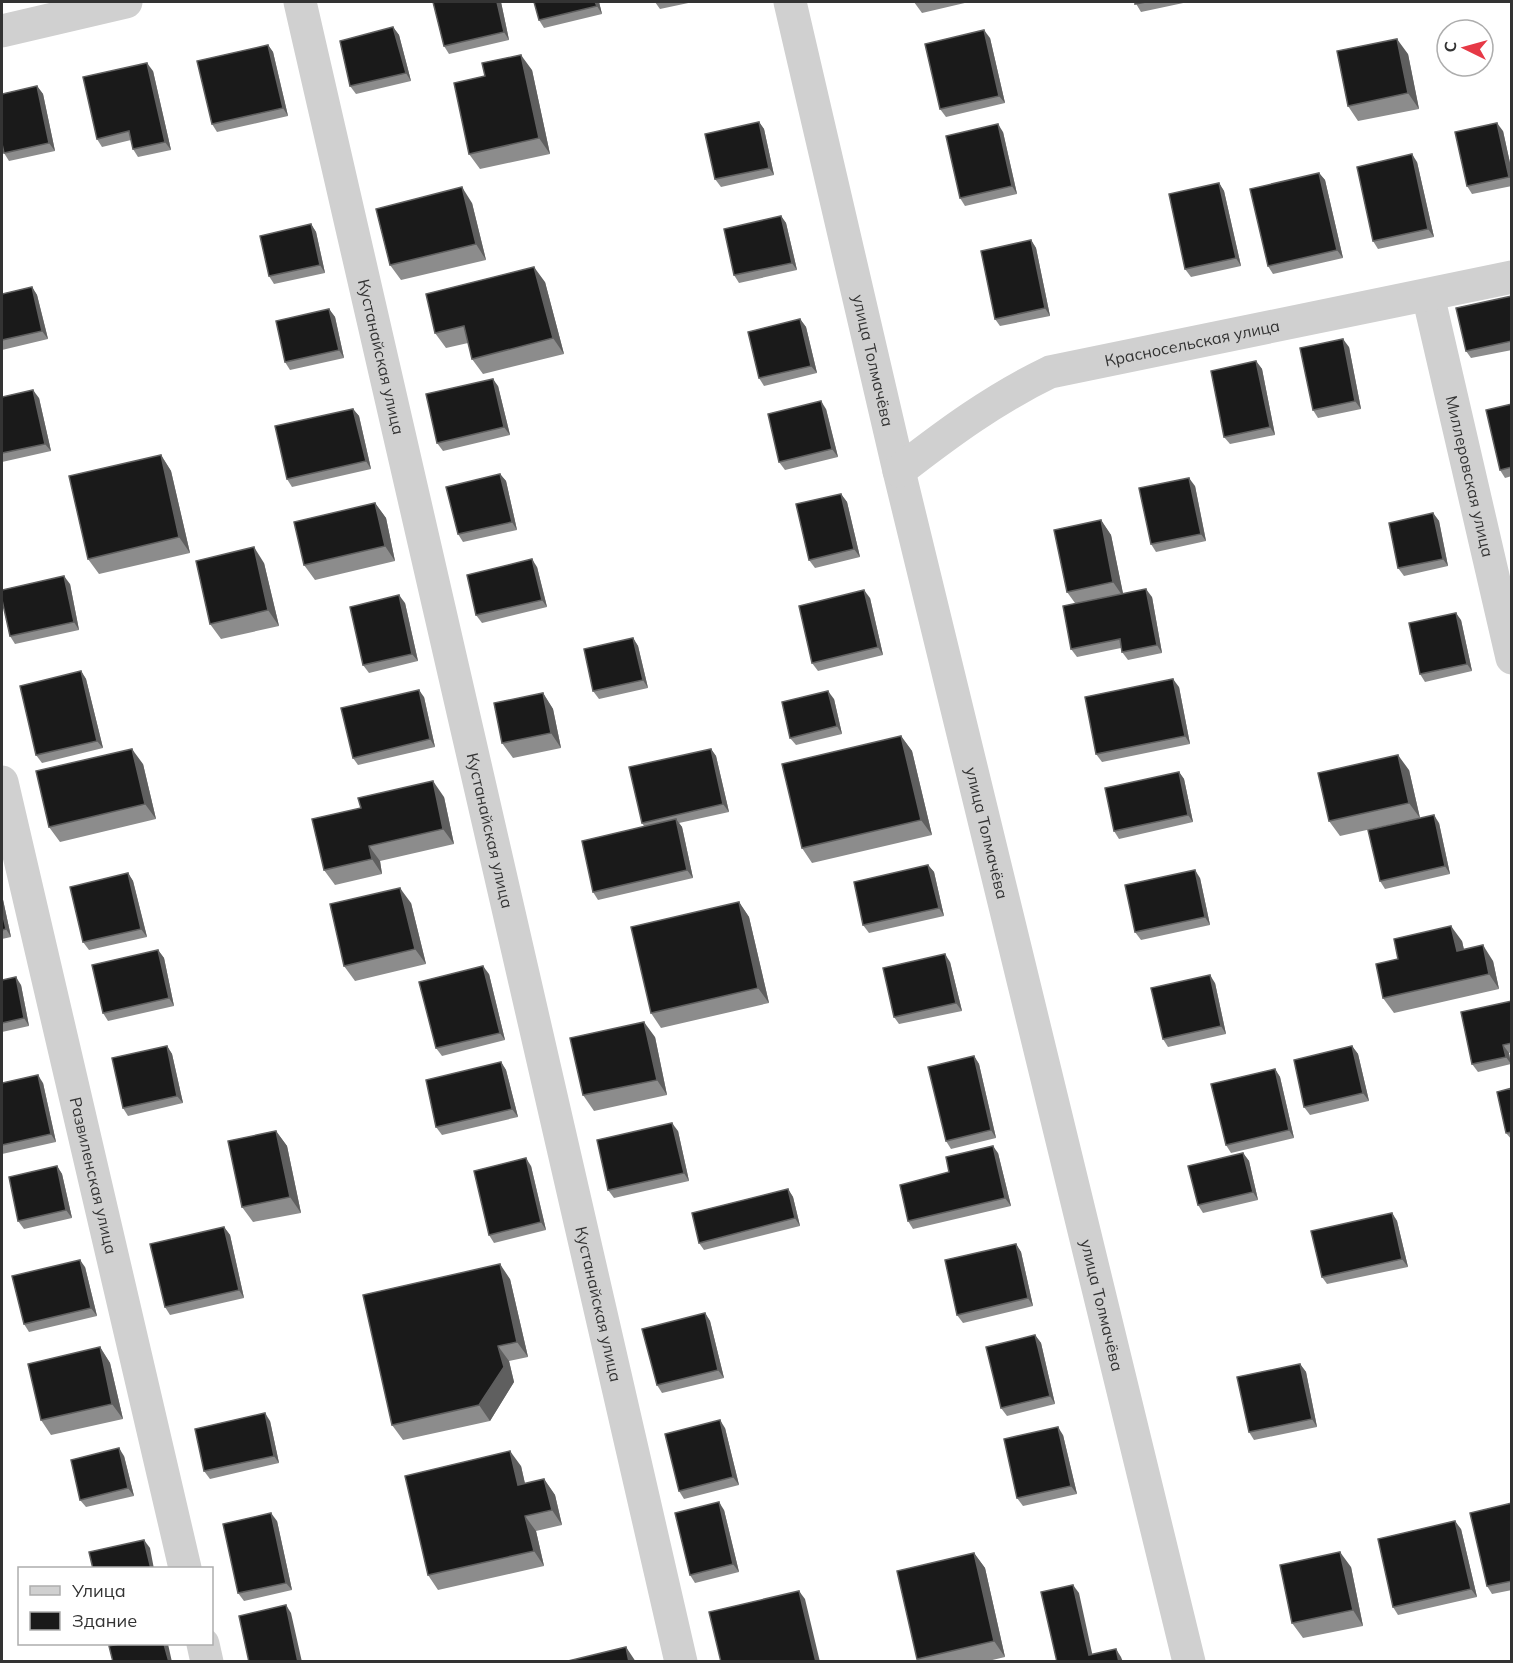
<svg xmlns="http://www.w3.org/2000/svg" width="1513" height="1663" viewBox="0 0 1513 1663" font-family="Mulish,sans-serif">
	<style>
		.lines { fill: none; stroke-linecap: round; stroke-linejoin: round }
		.minor { stroke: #d0d0d0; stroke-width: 33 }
		.wall { fill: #8c8c8c }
		.shaded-wall { fill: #5f5f5f }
		.building { fill: #1a1a1a; stroke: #5f5f5f; stroke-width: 1.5 }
		.labels { text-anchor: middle; stroke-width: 6; stroke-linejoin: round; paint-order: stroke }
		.street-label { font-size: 16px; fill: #333; stroke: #fff }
	</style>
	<rect width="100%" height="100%" fill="#fff"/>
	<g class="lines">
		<g class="minor">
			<path id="s1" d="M300 2 681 1662"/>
			<path id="s2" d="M790 2 899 471 1189 1662"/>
			<path d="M2 31 126 2"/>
			<path id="s3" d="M1428 295 1512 658"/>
			<path id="s4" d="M899 471C948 433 994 399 1050 372L1512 277"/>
			<path id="s5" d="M2 782 185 1568"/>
			<path d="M203 1644 207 1662"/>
		</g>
	</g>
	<path class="wall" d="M433 2H501L509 40 449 54 444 46Z
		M599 2 602 14 544 28 539 20Z
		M655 2H693L660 9Z
		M914 2H969L922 13Z
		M1135 2H1188L1141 12Z
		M393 27 399 35 411 81 356 94 350 86Z
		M990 38 1005 103 946 117 940 109Z
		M268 45 273 52 288 116 217 132 212 124Z
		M1408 54 1419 109 1358 121 1348 106Z
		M532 70 550 154 480 169 469 154Z
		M153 71 171 150 138 157 133 149 131 140 102 147 97 139Z
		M37 86 43 94 55 151 9 161 4 153Z
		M759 122 764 129 774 175 721 187 715 179Z
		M1503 131 1512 172V186L1472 194 1467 186Z
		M1003 132 1017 194 965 206 960 198Z
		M1417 162 1434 237 1378 249 1373 241Z
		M1319 173 1325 180 1343 258 1273 274 1268 266Z
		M1219 183 1224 191 1241 266 1191 277 1185 269Z
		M472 203 486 260 401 280 390 265Z
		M781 216 786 223 797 270 739 283 734 275Z
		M311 224 316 232 325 273 274 284 269 276Z
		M1031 240 1036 248 1050 316 1000 326 995 319Z
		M545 282 564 354 483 374 472 359 468 343 446 348 435 333Z
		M32 287 37 295 48 339 2 350V294Z
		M1512 296V350L1471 358 1466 351Z
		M329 309 335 317 344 358 290 370 285 362Z
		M800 319 806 327 817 373 764 386 759 378Z
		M1349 347 1361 409 1318 418 1313 410Z
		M1256 361 1262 369 1275 435 1230 444 1224 437Z
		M498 386 510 435 443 451 437 443Z
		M2 397 39 398 51 451 2 462Z
		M1512 404V476L1505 478 1500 470Z
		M353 409 359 416 371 469 292 487 287 479Z
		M826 409 838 457 785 470 779 462Z
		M161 455 171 471 190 553 99 574 88 559Z
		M500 474 506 481 517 530 463 542 458 534Z
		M1195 486 1206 541 1156 552 1151 544Z
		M841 494 847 502 860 557 815 568 809 560Z
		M375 503 386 518 395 561 315 580 304 565Z
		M1433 513 1439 521 1448 566 1404 576 1398 568Z
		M1101 520 1111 535 1123 594 1152 597 1162 653 1128 660 1122 652 1121 648 1077 657 1071 649 1075 603 1067 592Z
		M264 563 279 626 221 639 210 624Z
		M537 567 547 607 482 623 476 615Z
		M70 584 79 630 15 644 10 636Z
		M870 598 883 655 818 671 812 663Z
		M405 603 418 661 369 673 363 665Z
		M1461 620 1472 671 1425 682 1420 674Z
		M633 638 638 646 648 688 599 699 593 691Z
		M81 671 86 679 103 748 42 763 36 755Z
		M1179 687 1190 744 1102 762 1096 754Z
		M543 693 553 709 561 748 513 758 502 743Z
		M424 697 435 747 358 765 353 758Z
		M834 699 842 734 796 745 790 738Z
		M901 736 912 751 932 835 812 863 802 848Z
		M711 749 716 756 729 812 679 823 682 827 693 878 598 900 593 892 644 826 642 823Z
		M143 764 156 819 60 842 49 827Z
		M1409 770 1420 818 1340 836 1329 821Z
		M1179 772 1184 779 1193 822 1119 839 1114 831Z
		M444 797 454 844 380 861 382 874 335 885 324 870 361 808Z
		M1439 823 1450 874 1385 889 1380 881Z
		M928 865 934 872 944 916 869 933 863 925Z
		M128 873 133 881 147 937 89 950 83 942Z
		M1200 878 1210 925 1141 940 1135 932Z
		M2 895 11 937 2 939Z
		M739 902 749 917 769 1003 661 1028 651 1013Z
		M411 903 426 964 355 981 344 966Z
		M1462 941 1464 950 1493 961 1499 989 1394 1013 1383 998 1398 959Z
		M158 950 164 958 174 1006 108 1021 103 1013Z
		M950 962 962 1011 899 1024 894 1017Z
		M489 974 505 1040 442 1056 436 1048Z
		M2 980 21 985 29 1026 2 1032Z
		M1215 983 1226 1034 1168 1047 1163 1039Z
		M1512 1001V1052L1509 1053 1511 1064 1478 1072 1472 1064Z
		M655 1037 667 1095 594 1111 583 1095Z
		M167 1046 172 1054 183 1103 128 1116 123 1108Z
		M1352 1046 1358 1054 1369 1101 1310 1115 1304 1107Z
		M974 1056 979 1064 996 1138 951 1149 946 1141Z
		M501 1062 506 1070 518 1117 442 1135 436 1127Z
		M1275 1069 1280 1077 1294 1138 1231 1153 1226 1145Z
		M2 1083H43L56 1142 2 1154Z
		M1512 1088V1140L1506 1133Z
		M276 1131 287 1146 301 1213 253 1222 242 1207Z
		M678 1131 689 1181 614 1198 608 1190Z
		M998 1153 1011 1206 913 1229 908 1221 949 1172Z
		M1243 1153 1249 1161 1258 1200 1203 1213 1198 1205Z
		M57 1166 62 1174 72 1218 24 1229 18 1221Z
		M531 1166 546 1230 494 1243 489 1235Z
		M788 1189 793 1197 800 1226 704 1250 699 1243Z
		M1392 1213 1397 1221 1408 1267 1327 1284 1322 1277Z
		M224 1227 230 1235 244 1298 170 1315 165 1307Z
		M1016 1244 1021 1252 1033 1306 963 1323 957 1315Z
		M85 1267 97 1316 29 1332 24 1324Z
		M510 1279 528 1357 509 1361 514 1382 490 1421 403 1440 392 1425Z
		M705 1313 710 1321 724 1378 662 1393 657 1385Z
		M1035 1335 1041 1343 1055 1404 1007 1416 1001 1408Z
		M100 1347 110 1363 123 1419 51 1435 41 1420Z
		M1300 1364 1306 1372 1317 1427 1254 1440 1249 1432Z
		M270 1421 279 1463 210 1479 204 1471Z
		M725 1428 739 1485 684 1499 679 1491Z
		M1063 1435 1077 1494 1023 1506 1017 1498Z
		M124 1456 134 1496 86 1507 80 1500Z
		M521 1466 525 1484 544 1479 555 1495 562 1525 536 1531 544 1566 438 1590 428 1575Z
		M1512 1503V1590L1492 1594 1487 1586Z
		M724 1510 739 1572 695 1583 690 1575Z
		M277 1521 292 1590 244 1601 238 1593Z
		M1461 1529 1477 1597 1398 1615 1393 1607Z
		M974 1553 985 1568 1005 1657 984 1662H919L917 1659Z
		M1351 1567 1363 1626 1303 1638 1292 1623Z"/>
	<path class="shaded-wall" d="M497 2H501L509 40 504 32Z
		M595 2H599L602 14 597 6Z
		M393 27 399 35 411 81 406 73Z
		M984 30 990 38 1005 103 999 96Z
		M1397 39 1408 54 1419 109 1408 93Z
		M268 45 273 52 288 116 283 108Z
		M521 55 532 70 550 154 539 138Z
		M147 63 153 71 171 150 165 142Z
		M37 86 43 94 55 151 49 143Z
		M759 122 764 129 774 175 769 168Z
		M1497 123 1503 131 1512 172V181L1509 177Z
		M998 124 1003 132 1017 194 1012 186Z
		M1412 154 1417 162 1434 237 1428 229Z
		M1319 173 1325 180 1343 258 1337 250Z
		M1219 183 1224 191 1241 266 1236 258Z
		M462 187 472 203 486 260 476 244Z
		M781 216 786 223 797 270 792 263Z
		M311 224 316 232 325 273 320 265Z
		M1031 240 1036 248 1050 316 1045 308Z
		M534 267 545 282 564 354 553 338Z
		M32 287 37 295 48 339 42 331Z
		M329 309 335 317 344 358 339 350Z
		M800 319 806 327 817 373 811 366Z
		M1343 339 1349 347 1361 409 1355 401Z
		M1256 361 1262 369 1275 435 1270 427Z
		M493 379 498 386 510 435 504 427Z
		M33 390 39 398 51 451 45 444Z
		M821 401 826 409 838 457 832 449Z
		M353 409 359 416 371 469 366 461Z
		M161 455 171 471 190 553 179 537Z
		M500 474 506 481 517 530 512 522Z
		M1189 478 1195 486 1206 541 1201 534Z
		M841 494 847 502 860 557 854 549Z
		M375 503 386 518 395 561 385 546Z
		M1433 513 1439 521 1448 566 1443 559Z
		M1101 520 1111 535 1124 598 1113 582Z
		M254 547 264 563 279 626 268 610Z
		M532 559 537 567 547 607 542 600Z
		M64 576 70 584 79 630 74 622Z
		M1146 589 1152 597 1162 653 1157 645Z
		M864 590 870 598 883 655 878 647Z
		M399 595 405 603 418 661 412 654Z
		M1456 613 1461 620 1472 671 1467 664Z
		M633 638 638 646 648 688 643 680Z
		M81 671 86 679 103 748 97 741Z
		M1173 679 1179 687 1190 744 1185 736Z
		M419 690 424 697 435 747 430 739Z
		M828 691 834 699 842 734 837 726Z
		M543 693 553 709 561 748 551 733Z
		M901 736 912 751 932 835 921 820Z
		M132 749 143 764 156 819 145 804Z
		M711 749 716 756 729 812 723 804Z
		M1398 755 1409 770 1420 818 1409 803Z
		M1179 772 1184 779 1193 822 1188 815Z
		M433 781 444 797 454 844 443 829Z
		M1434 815 1439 823 1450 874 1445 866Z
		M676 819 682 827 693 878 687 870Z
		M369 846 380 861 382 874 372 859Z
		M928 865 934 872 944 916 939 908Z
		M1195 870 1200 878 1210 925 1205 917Z
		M128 873 133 881 147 937 141 929Z
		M400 888 411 903 426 964 415 949Z
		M2 895 11 937 6 929 2 911Z
		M739 902 749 917 769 1003 758 988Z
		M1451 926 1462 941 1468 967 1457 951Z
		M1483 945 1493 961 1499 989 1489 974Z
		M158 950 164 958 174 1006 169 998Z
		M945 954 950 962 962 1011 956 1003Z
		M483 966 489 974 505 1040 500 1033Z
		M1210 975 1215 983 1226 1034 1221 1026Z
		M16 977 21 985 29 1026 24 1018Z
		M644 1022 655 1037 667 1095 657 1080Z
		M1503 1045 1509 1053 1511 1064 1506 1057Z
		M167 1046 172 1054 183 1103 177 1096Z
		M1352 1046 1358 1054 1369 1101 1363 1093Z
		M974 1056 979 1064 996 1138 991 1130Z
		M501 1062 506 1070 518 1117 512 1109Z
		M1275 1069 1280 1077 1294 1138 1289 1130Z
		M38 1075 43 1083 56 1142 51 1134Z
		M672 1123 678 1131 689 1181 684 1173Z
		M276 1131 287 1146 301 1213 290 1197Z
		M993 1146 998 1153 1011 1206 1005 1198Z
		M1243 1153 1249 1161 1258 1200 1253 1192Z
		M526 1158 531 1166 546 1230 541 1222Z
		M57 1166 62 1174 72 1218 66 1210Z
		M788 1189 793 1197 800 1226 795 1218Z
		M1392 1213 1397 1221 1408 1267 1402 1259Z
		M224 1227 230 1235 244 1298 239 1290Z
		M1016 1244 1021 1252 1033 1306 1028 1298Z
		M80 1260 85 1267 97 1316 91 1308Z
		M500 1264 510 1279 528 1357 517 1342Z
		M705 1313 710 1321 724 1378 718 1370Z
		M1035 1335 1041 1343 1055 1404 1050 1396Z
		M498 1346 509 1361 514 1382 490 1421 479 1405Z
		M100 1347 110 1363 123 1419 112 1404Z
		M1300 1364 1306 1372 1317 1427 1312 1419Z
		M265 1413 270 1421 279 1463 274 1456Z
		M720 1420 725 1428 739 1485 733 1477Z
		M1058 1427 1063 1435 1077 1494 1071 1486Z
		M119 1448 124 1456 134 1496 128 1488Z
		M510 1451 521 1466 529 1501 518 1485Z
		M544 1479 555 1495 562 1525 552 1510Z
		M719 1502 724 1510 739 1572 733 1564Z
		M271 1513 277 1521 292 1590 286 1583Z
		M525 1516 536 1531 544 1566 534 1551Z
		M1455 1521 1461 1529 1477 1597 1471 1589Z
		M144 1540 150 1548 154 1569H151Z
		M1340 1552 1351 1567 1363 1626 1353 1610Z
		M974 1553 985 1568 1005 1657 994 1641Z
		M1073 1585 1079 1593 1094 1662 1089 1655Z
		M799 1591 805 1599 820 1662H816Z
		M286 1605 291 1613 302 1662H298Z
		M164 1644H168L172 1662H169Z
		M626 1647 636 1662H629Z
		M1116 1649 1121 1657 1123 1662H1119Z"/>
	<path class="building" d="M433 2H497L504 32 444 46Z
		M534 2H595L597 6 539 20Z
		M1135 2H1146L1135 4Z
		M393 27 406 73 350 86 340 41Z
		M984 30 999 96 940 109 925 44Z
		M1397 39 1408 93 1348 106 1337 51Z
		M268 45 283 108 212 124 197 61Z
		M521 55 539 138 469 154 454 83 485 76 482 63Z
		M147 63 165 142 133 149 129 131 97 139 83 77Z
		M37 86 49 143 4 153 2 144V94Z
		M759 122 769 168 715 179 705 134Z
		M1497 123 1509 177 1467 186 1455 132Z
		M998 124 1012 186 960 198 946 136Z
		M1412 154 1428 229 1373 241 1357 167Z
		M1319 173 1337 250 1268 266 1250 189Z
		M1219 183 1236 258 1185 269 1169 194Z
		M462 187 476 244 390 265 376 209Z
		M781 216 792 263 734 275 724 229Z
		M311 224 320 265 269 276 260 236Z
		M1031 240 1045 308 995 319 981 251Z
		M534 267 553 338 472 359 464 326 435 333 426 294Z
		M32 287 42 331 2 340V294Z
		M1512 296V341L1466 351 1456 308Z
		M329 309 339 350 285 362 276 321Z
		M800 319 811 366 759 378 748 332Z
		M1343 339 1355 401 1313 410 1300 348Z
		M1256 361 1270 427 1224 437 1211 371Z
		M493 379 504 427 437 443 426 394Z
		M33 390 45 444 2 453V397Z
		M821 401 832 449 779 462 768 414Z
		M1512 404V467L1500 470 1486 410Z
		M353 409 366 461 287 479 275 426Z
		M161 455 179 537 88 559 69 476Z
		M500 474 512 522 458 534 446 487Z
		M1189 478 1201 534 1151 544 1139 488Z
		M841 494 854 549 809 560 796 504Z
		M375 503 385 546 304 565 294 522Z
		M1433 513 1443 559 1398 568 1389 523Z
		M1101 520 1113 582 1067 592 1054 530Z
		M254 547 268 610 210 624 196 561Z
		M532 559 542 600 476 615 467 575Z
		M64 576 74 622 10 636 2 600V590Z
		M1146 589 1157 645 1122 652 1120 639 1071 649 1063 606Z
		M864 590 878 647 812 663 799 606Z
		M399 595 412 654 363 665 350 607Z
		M1456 613 1467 664 1420 674 1409 623Z
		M633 638 643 680 593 691 584 649Z
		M81 671 97 741 36 755 20 686Z
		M1173 679 1185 736 1096 754 1085 697Z
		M419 690 430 739 353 758 341 708Z
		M828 691 837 726 790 738 782 702Z
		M543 693 551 733 502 743 494 703Z
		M901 736 921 820 802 848 782 764Z
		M132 749 145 804 49 827 36 771Z
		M711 749 723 804 642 823 629 767Z
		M1398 755 1409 803 1329 821 1318 773Z
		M1179 772 1188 815 1114 831 1105 788Z
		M433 781 443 829 369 846 372 859 324 870 312 819 361 808 358 798Z
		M1434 815 1445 866 1380 881 1368 830Z
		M676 819 687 870 593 892 582 841Z
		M928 865 939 908 863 925 854 882Z
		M1195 870 1205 917 1135 932 1125 885Z
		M128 873 141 929 83 942 70 887Z
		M400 888 415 949 344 966 330 904Z
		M739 902 758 988 651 1013 631 927Z
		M2 911 6 929 2 930Z
		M1451 926 1457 951 1483 945 1489 974 1383 998 1376 964 1398 959 1394 939Z
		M158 950 169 998 103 1013 92 965Z
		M945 954 956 1003 894 1017 883 968Z
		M483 966 500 1033 436 1048 419 982Z
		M1210 975 1221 1026 1163 1039 1151 988Z
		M16 977 24 1018 2 1023V980Z
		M1512 1001V1043L1503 1045 1506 1057 1472 1064 1461 1012Z
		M644 1022 657 1080 583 1095 570 1038Z
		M167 1046 177 1096 123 1108 112 1058Z
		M1352 1046 1363 1093 1304 1107 1294 1060Z
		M974 1056 991 1130 946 1141 928 1067Z
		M501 1062 512 1109 436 1127 426 1080Z
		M1275 1069 1289 1130 1226 1145 1211 1084Z
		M38 1075 51 1134 2 1145V1083Z
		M1512 1088V1132L1506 1133 1497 1092Z
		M672 1123 684 1173 608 1190 597 1140Z
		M276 1131 290 1197 242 1207 228 1141Z
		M993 1146 1005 1198 908 1221 900 1185 949 1172 946 1157Z
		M1243 1153 1253 1192 1198 1205 1188 1166Z
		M526 1158 541 1222 489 1235 474 1171Z
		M57 1166 66 1210 18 1221 9 1177Z
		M788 1189 795 1218 699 1243 692 1213Z
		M1392 1213 1402 1259 1322 1277 1311 1231Z
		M224 1227 239 1290 165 1307 150 1244Z
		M1016 1244 1028 1298 957 1315 945 1260Z
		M80 1260 91 1308 24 1324 12 1276Z
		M500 1264 517 1342 498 1346 504 1367 479 1405 392 1425 363 1295Z
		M705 1313 718 1370 657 1385 642 1329Z
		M1035 1335 1050 1396 1001 1408 986 1347Z
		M100 1347 112 1404 41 1420 28 1364Z
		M1300 1364 1312 1419 1249 1432 1237 1377Z
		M265 1413 274 1456 204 1471 195 1429Z
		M720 1420 733 1477 679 1491 665 1434Z
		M1058 1427 1071 1486 1017 1498 1004 1439Z
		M119 1448 128 1488 80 1500 71 1460Z
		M510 1451 518 1485 544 1479 552 1510 525 1516 534 1551 428 1575 405 1476Z
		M719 1502 733 1564 690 1575 675 1513Z
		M1512 1503V1581L1487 1586 1470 1513Z
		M271 1513 286 1583 238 1593 223 1524Z
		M1455 1521 1471 1589 1393 1607 1378 1539Z
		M144 1540 151 1569H93L89 1552Z
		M1340 1552 1353 1610 1292 1623 1280 1565Z
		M974 1553 994 1641 917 1659 897 1571Z
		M1073 1585 1089 1655 1116 1649 1119 1662H1057L1041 1592Z
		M799 1591 816 1662H721L709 1612Z
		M286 1605 298 1662H249L239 1616Z
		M119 1644H164L169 1662H113L109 1646Z
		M626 1647 629 1662H564Z"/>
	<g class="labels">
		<g class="street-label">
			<text dy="6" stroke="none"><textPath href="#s4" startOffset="326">Красносельская улица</textPath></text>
			<text dy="6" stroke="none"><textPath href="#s1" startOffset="364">Кустанайская улица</textPath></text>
			<text dy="6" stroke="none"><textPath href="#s2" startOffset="368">улица Толмачёва</textPath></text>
			<text dy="6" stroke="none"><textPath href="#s3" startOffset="186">Миллеровская улица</textPath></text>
			<text dy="6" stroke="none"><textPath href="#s1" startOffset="850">Кустанайская улица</textPath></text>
			<text dy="6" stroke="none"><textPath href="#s2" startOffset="854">улица Толмачёва</textPath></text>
			<text dy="6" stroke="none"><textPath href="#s5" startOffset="404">Развиленская улица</textPath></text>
			<text dy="6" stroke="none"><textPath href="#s2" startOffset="1340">улица Толмачёва</textPath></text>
			<text dy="6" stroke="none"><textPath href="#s1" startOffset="1336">Кустанайская улица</textPath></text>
		</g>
	</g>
	<rect width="1513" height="1663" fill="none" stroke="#333333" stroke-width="6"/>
	<rect x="18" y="1567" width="195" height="78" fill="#ffffff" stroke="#adadad" stroke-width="1.5"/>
	<rect x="30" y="1586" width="30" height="9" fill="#d0d0d0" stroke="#adadad" stroke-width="1.5"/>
	<text x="72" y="1597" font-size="18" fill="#333333">Улица</text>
	<rect x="30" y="1612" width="30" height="18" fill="#1a1a1a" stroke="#adadad" stroke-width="1.5"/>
	<text x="72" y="1627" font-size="18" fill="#333333">Здание</text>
	<g transform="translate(1465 48) rotate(275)"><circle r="28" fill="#ffffff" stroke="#adadad" stroke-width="1.5"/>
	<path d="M0-4.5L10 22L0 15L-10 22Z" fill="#e63946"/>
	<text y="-9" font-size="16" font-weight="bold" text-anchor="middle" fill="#333333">С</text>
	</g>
</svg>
